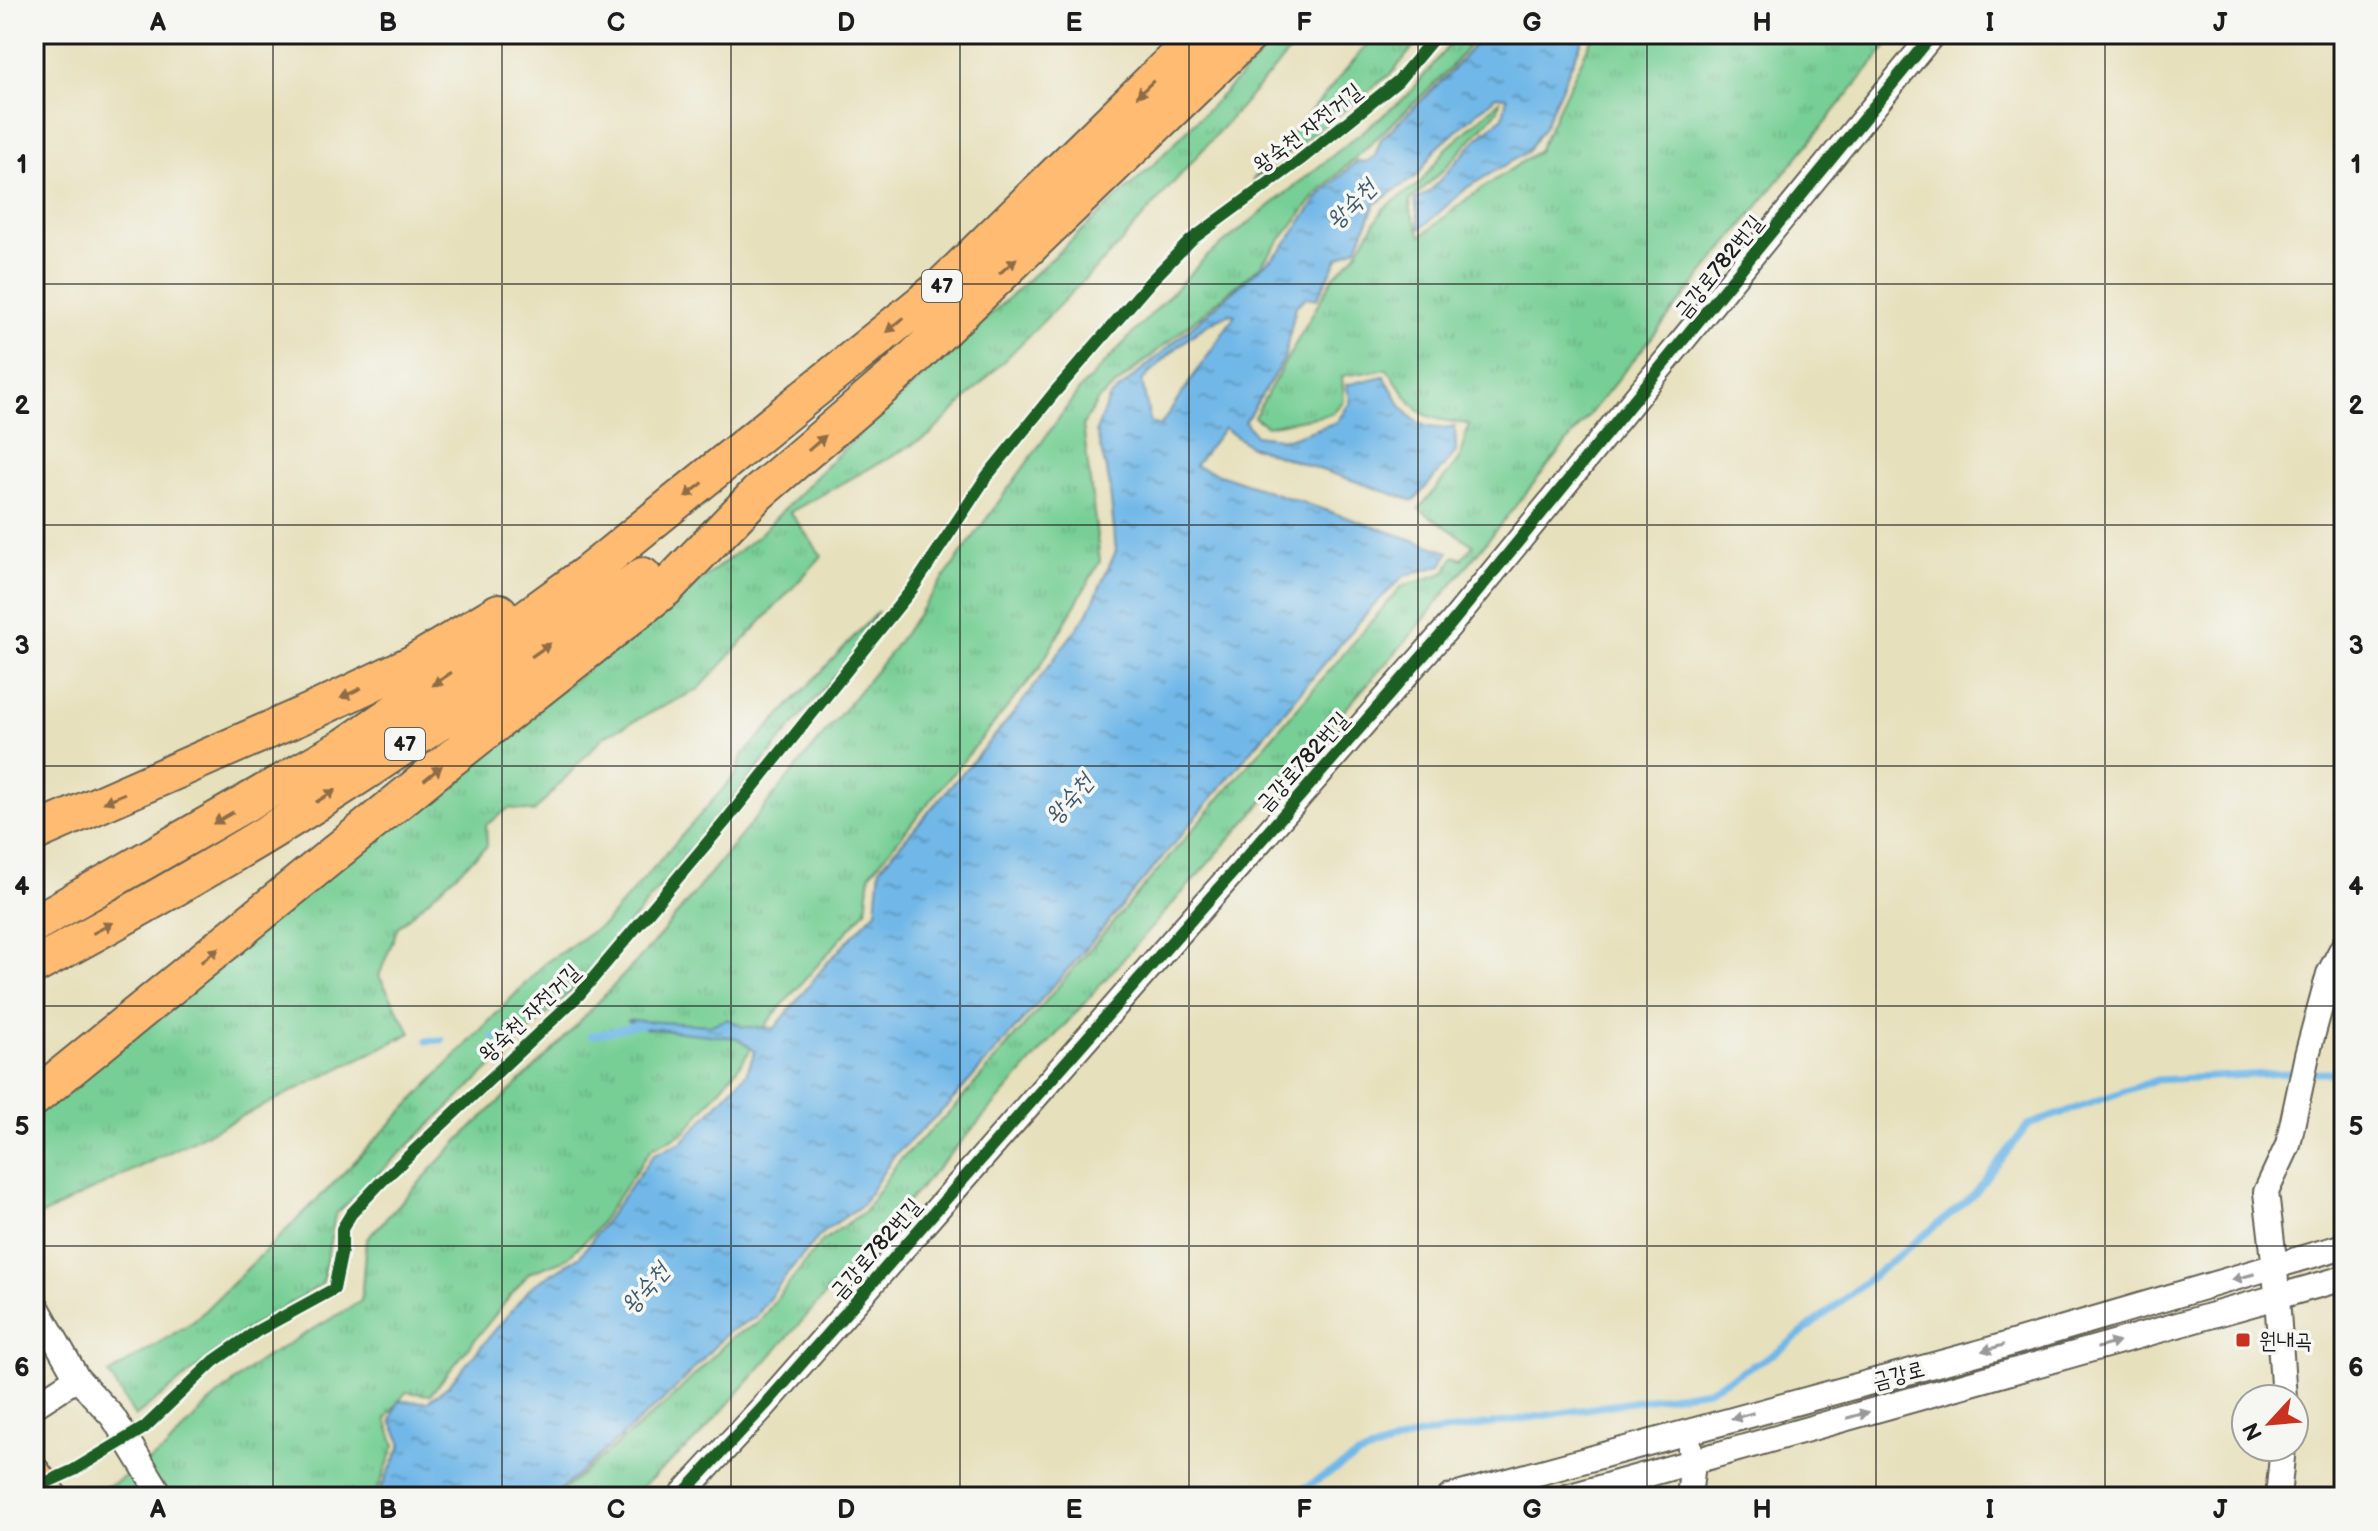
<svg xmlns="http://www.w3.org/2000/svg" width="2378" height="1531" viewBox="0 0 2378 1531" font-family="'Balsamiq Sans','Poor Story',sans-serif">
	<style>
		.grass { fill: url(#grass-tufts); stroke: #4a7658; stroke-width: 2 }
		.water { fill: url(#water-ripples); stroke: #466a82; stroke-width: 2; fill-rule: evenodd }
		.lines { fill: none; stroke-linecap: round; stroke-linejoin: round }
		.stream { stroke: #71b8e8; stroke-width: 7 }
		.minor-casing { stroke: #636154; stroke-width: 28 }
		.major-casing { stroke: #636154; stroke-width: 36 }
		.highway-casing { stroke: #636154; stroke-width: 40 }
		.minor { stroke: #fff; stroke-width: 24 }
		.major { stroke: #ffbb71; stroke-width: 32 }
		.highway { stroke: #ffbb71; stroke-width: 36 }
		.cycleway-casing { stroke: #f6f6f2; stroke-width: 17 }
		.cycleway { stroke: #1b5e20; stroke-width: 12 }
		.oneway { fill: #8e6c46 }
		.oneway2 { fill: #999 }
		.grid { fill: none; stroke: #1c1c1c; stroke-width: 2; stroke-opacity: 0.55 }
		.poi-dot { fill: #c8321e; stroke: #f6f6f2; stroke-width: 3 }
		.labels { text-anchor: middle; stroke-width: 7; stroke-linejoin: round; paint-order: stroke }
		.shield { fill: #f6f6f2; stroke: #5d5d5c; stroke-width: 2 }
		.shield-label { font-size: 20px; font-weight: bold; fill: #1c1c1c }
		.street-label { font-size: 22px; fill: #1c1c1c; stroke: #f6f6f2 }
		.poi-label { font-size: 22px; fill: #1c1c1c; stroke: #f6f6f2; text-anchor: start }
		.water-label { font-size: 24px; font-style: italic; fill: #3e5a6e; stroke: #f6f6f2 }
		.neatline { fill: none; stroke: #1c1c1c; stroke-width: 3 }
		.grid-label { font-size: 26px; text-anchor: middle; font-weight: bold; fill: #1c1c1c }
	</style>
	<defs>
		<pattern id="grass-tufts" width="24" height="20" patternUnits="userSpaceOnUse" patternTransform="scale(2)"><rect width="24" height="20" fill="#77cf95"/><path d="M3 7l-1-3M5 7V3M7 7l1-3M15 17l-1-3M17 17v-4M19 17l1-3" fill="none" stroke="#66b180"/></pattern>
		<pattern id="water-ripples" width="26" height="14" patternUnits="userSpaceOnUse" patternTransform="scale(2)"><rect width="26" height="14" fill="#71b8e8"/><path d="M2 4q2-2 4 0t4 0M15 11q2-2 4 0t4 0" fill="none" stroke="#5c95bb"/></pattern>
	</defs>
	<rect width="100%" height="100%" fill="#f6f6f2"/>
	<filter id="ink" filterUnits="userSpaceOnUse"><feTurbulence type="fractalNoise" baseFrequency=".0125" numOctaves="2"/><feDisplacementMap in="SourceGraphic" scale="16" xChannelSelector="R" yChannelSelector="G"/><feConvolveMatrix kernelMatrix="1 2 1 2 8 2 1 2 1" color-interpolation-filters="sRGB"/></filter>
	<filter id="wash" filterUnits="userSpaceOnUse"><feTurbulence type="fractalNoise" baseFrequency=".006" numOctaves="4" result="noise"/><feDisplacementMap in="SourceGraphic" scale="32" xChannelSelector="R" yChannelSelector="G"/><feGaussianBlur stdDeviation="1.8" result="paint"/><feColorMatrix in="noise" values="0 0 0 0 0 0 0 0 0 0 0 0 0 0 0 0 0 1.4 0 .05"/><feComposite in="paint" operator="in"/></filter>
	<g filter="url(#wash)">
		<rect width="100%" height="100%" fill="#e7e0bc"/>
		<path class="grass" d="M1282 34H1305L1114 250 930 435 790 512 822 556 699 689 604 736 534 812 509 808 486 825 487 846 398 927 379 976 411 1033 34 1219V1114L437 787 759 535 832 460 1151 167Z
			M1376 34H1424L1393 72 1252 181Z
			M1458 34H1478L1447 72 1318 193 1259 267 1098 400 1083 425 1100 561 1039 669 870 874 866 910 771 1018 741 1064 684 1133 652 1148 593 1233 566 1259 529 1273 430 1395 406 1392 386 1419 395 1445 380 1484 372 1497H75L113 1484 164 1451 208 1404 259 1361 361 1301 366 1240 460 1139 552 1051 652 945 887 657 1080 389 1205 258 1408 95Z
			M1594 34H1897L1412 634 698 1438 630 1497H555L671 1399 732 1337 757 1324 821 1242 865 1211 898 1162 953 1109 1401 587 1444 573 1455 556 1462 559 1473 545 1419 509 1459 460 1469 424C1413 418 1420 413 1387 369L1342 376 1344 401 1331 414 1267 426 1254 417 1334 276 1355 255 1384 208 1419 184 1446 149 1500 101 1498 110 1446 167 1410 201 1411 212 1421 236 1468 198 1538 151Z
			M878 611 858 647 584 979 335 1215 322 1284 241 1333 135 1417 109 1374 194 1321 329 1188 545 963 605 923 736 774 742 756Z"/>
		<path class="water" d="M1483 34H1585L1544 127 1527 152 1468 187 1420 229 1415 200 1429 192 1478 138 1503 117 1507 97 1496 96 1435 150 1418 175 1375 204 1357 247 1338 258 1317 299 1306 297 1296 306 1284 359 1245 422 1255 435 1288 439 1337 422 1351 401 1346 385 1384 376C1403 407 1412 436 1455 426L1456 452 1414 501 1250 446 1224 428 1195 466 1449 552 1442 565 1404 576 1370 609 1084 951 950 1103 893 1157 862 1205 823 1232 789 1271 756 1317 728 1332 670 1394 552 1497H377L402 1444 391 1421 398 1401 427 1402 448 1386 532 1286 580 1256 654 1154 682 1142 746 1074 755 1051 737 1038 644 1028 626 1020 711 1025 728 1019 743 1027 775 1028 827 963 876 911 880 868 1014 713 1088 613 1116 551 1109 481 1096 431 1109 398 1281 250 1321 194 1357 161 1366 162 1375 156 1381 139 1449 74ZM1230 314 1235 315 1160 426 1150 422 1142 381C1167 356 1196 326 1230 314Z"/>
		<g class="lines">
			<path class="stream" d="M591 1035C610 1035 625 1024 643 1025
				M493 1037 506 1036
				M427 1041 442 1040
				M1278 1497 1296 1493 1358 1456 1414 1436 1708 1390 1779 1351 1974 1195 2028 1125 2156 1080 2286 1073H2344"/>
		</g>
	</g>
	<g filter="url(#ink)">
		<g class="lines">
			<g class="minor-casing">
				<path id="minor" d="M34 1302 77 1378 113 1417 162 1497
					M2284 1399 2275 1268 2266 1192 2288 1145 2307 1055 2329 974 2344 945
					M34 1406 77 1378
					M680 1497 765 1405 1450 625 1933 34
					M1450 1497 1992 1349 2344 1246
					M1567 1497 2344 1278
					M1689 1497 1693 1463 1690 1449
					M2278 1497 2283 1447"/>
			</g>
			<g class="major-casing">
				<path id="major" d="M34 1473 51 1497"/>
			</g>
			<g class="highway-casing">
				<path id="highway" d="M34 833 317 709 414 663 499 612
					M34 924 344 747 444 678 588 573 939 289 1200 34
					M34 966C134 912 233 856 329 795 436 727 540 651 643 576
					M34 1098 448 761 665 589 758 493 896 375 1250 34"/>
			</g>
			<use href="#minor" class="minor"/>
			<use href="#major" class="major"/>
			<use href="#highway" class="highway"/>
			<g class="cycleway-casing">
				<path id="cycleway" d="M34 1488 74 1470 144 1428 214 1361 257 1331 334 1289 342 1250V1229L351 1214 381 1182 579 995 724 823 913 588 987 476 1054 393 1151 281 1191 240 1300 160 1398 81 1437 34
					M680 1497 765 1405 1450 625 1933 34"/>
			</g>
			<use href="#cycleway" class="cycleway"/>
		</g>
		<defs><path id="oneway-solid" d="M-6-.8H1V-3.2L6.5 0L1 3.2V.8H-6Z" transform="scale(2)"/></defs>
		<g class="oneway">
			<use href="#oneway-solid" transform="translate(1145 89) rotate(136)"/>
			<use href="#oneway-solid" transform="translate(1008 266) rotate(-42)"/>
			<use href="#oneway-solid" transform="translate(895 325) rotate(141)"/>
			<use href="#oneway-solid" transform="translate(817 443) rotate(-41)"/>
			<use href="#oneway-solid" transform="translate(694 490) rotate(141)"/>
			<use href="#oneway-solid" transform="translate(541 650) rotate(-35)"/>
			<use href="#oneway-solid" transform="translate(442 679) rotate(145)"/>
			<use href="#oneway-solid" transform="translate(351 693) rotate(154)"/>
			<use href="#oneway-solid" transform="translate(433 773) rotate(-39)"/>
			<use href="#oneway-solid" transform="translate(326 796) rotate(-32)"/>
			<use href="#oneway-solid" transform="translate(114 798) rotate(156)"/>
			<use href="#oneway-solid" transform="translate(223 818) rotate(150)"/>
			<use href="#oneway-solid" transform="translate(103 928) rotate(-28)"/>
			<use href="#oneway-solid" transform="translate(210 955) rotate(-39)"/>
		</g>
		<g class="oneway2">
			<use href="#oneway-solid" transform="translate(2243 1277) rotate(165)"/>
			<use href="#oneway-solid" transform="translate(2108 1345) rotate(-16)"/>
			<use href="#oneway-solid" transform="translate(1993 1348) rotate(164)"/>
			<use href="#oneway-solid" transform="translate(1858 1415) rotate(-16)"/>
			<use href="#oneway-solid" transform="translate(1742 1416) rotate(165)"/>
		</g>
	</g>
	<path class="grid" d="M273 34V1497M502 34V1497M731 34V1497M960 34V1497M1189 34V1497M1418 34V1497M1647 34V1497M1876 34V1497M2105 34V1497M34 284H2344M34 525H2344M34 766H2344M34 1006H2344M34 1246H2344"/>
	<rect class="poi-dot" x="2235" y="1332" width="16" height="16" rx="4"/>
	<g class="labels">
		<g class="shield">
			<rect x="922" y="270" width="40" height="32" rx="6"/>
			<rect x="385" y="728" width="40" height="32" rx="6"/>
		</g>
		<g class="shield-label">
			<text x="942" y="293">47</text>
			<text x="405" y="751">47</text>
		</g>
		<g class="street-label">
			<text transform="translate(1307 127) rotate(-38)" y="8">왕숙천 자전거길</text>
			<text transform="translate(1718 266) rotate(-51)" y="8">금강로782번길</text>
			<text transform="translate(1302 761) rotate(-48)" y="8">금강로782번길</text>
			<text transform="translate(529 1012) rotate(-44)" y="8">왕숙천 자전거길</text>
			<text transform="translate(875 1248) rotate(-49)" y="8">금강로782번길</text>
			<text transform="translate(1898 1374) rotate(-15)" y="8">금강로</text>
		</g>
		<g class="poi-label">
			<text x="2259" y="1348">원내곡</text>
		</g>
		<g class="water-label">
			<text transform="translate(1351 204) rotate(-45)" y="8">왕숙천</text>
			<text transform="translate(1069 799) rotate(-49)" y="8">왕숙천</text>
			<text transform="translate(645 1288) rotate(-49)" y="8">왕숙천</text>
		</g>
	</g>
	<rect width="2378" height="1531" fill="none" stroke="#f6f6f2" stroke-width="88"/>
	<g transform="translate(2270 1423) rotate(244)"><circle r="38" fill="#f6f6f2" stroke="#9f9f9c" stroke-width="2"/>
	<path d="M0-6L14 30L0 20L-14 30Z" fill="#c8321e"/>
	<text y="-12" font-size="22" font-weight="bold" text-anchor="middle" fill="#1c1c1c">N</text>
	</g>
	<rect x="44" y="44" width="2290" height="1443" class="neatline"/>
	<g class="grid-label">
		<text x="158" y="31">A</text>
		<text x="388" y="31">B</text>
		<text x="616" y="31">C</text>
		<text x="846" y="31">D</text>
		<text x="1074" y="31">E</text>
		<text x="1304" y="31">F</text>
		<text x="1532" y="31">G</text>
		<text x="1762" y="31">H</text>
		<text x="1990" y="31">I</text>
		<text x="2220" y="31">J</text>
		<text x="22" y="173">1</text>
		<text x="2356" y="173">1</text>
		<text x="22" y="414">2</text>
		<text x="2356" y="414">2</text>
		<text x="22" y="654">3</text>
		<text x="2356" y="654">3</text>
		<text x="22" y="895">4</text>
		<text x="2356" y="895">4</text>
		<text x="22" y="1135">5</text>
		<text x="2356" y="1135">5</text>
		<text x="22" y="1376">6</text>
		<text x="2356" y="1376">6</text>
		<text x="158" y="1518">A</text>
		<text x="388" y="1518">B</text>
		<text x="616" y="1518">C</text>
		<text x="846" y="1518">D</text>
		<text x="1074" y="1518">E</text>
		<text x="1304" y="1518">F</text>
		<text x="1532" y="1518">G</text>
		<text x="1762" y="1518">H</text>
		<text x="1990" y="1518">I</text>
		<text x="2220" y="1518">J</text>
	</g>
</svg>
